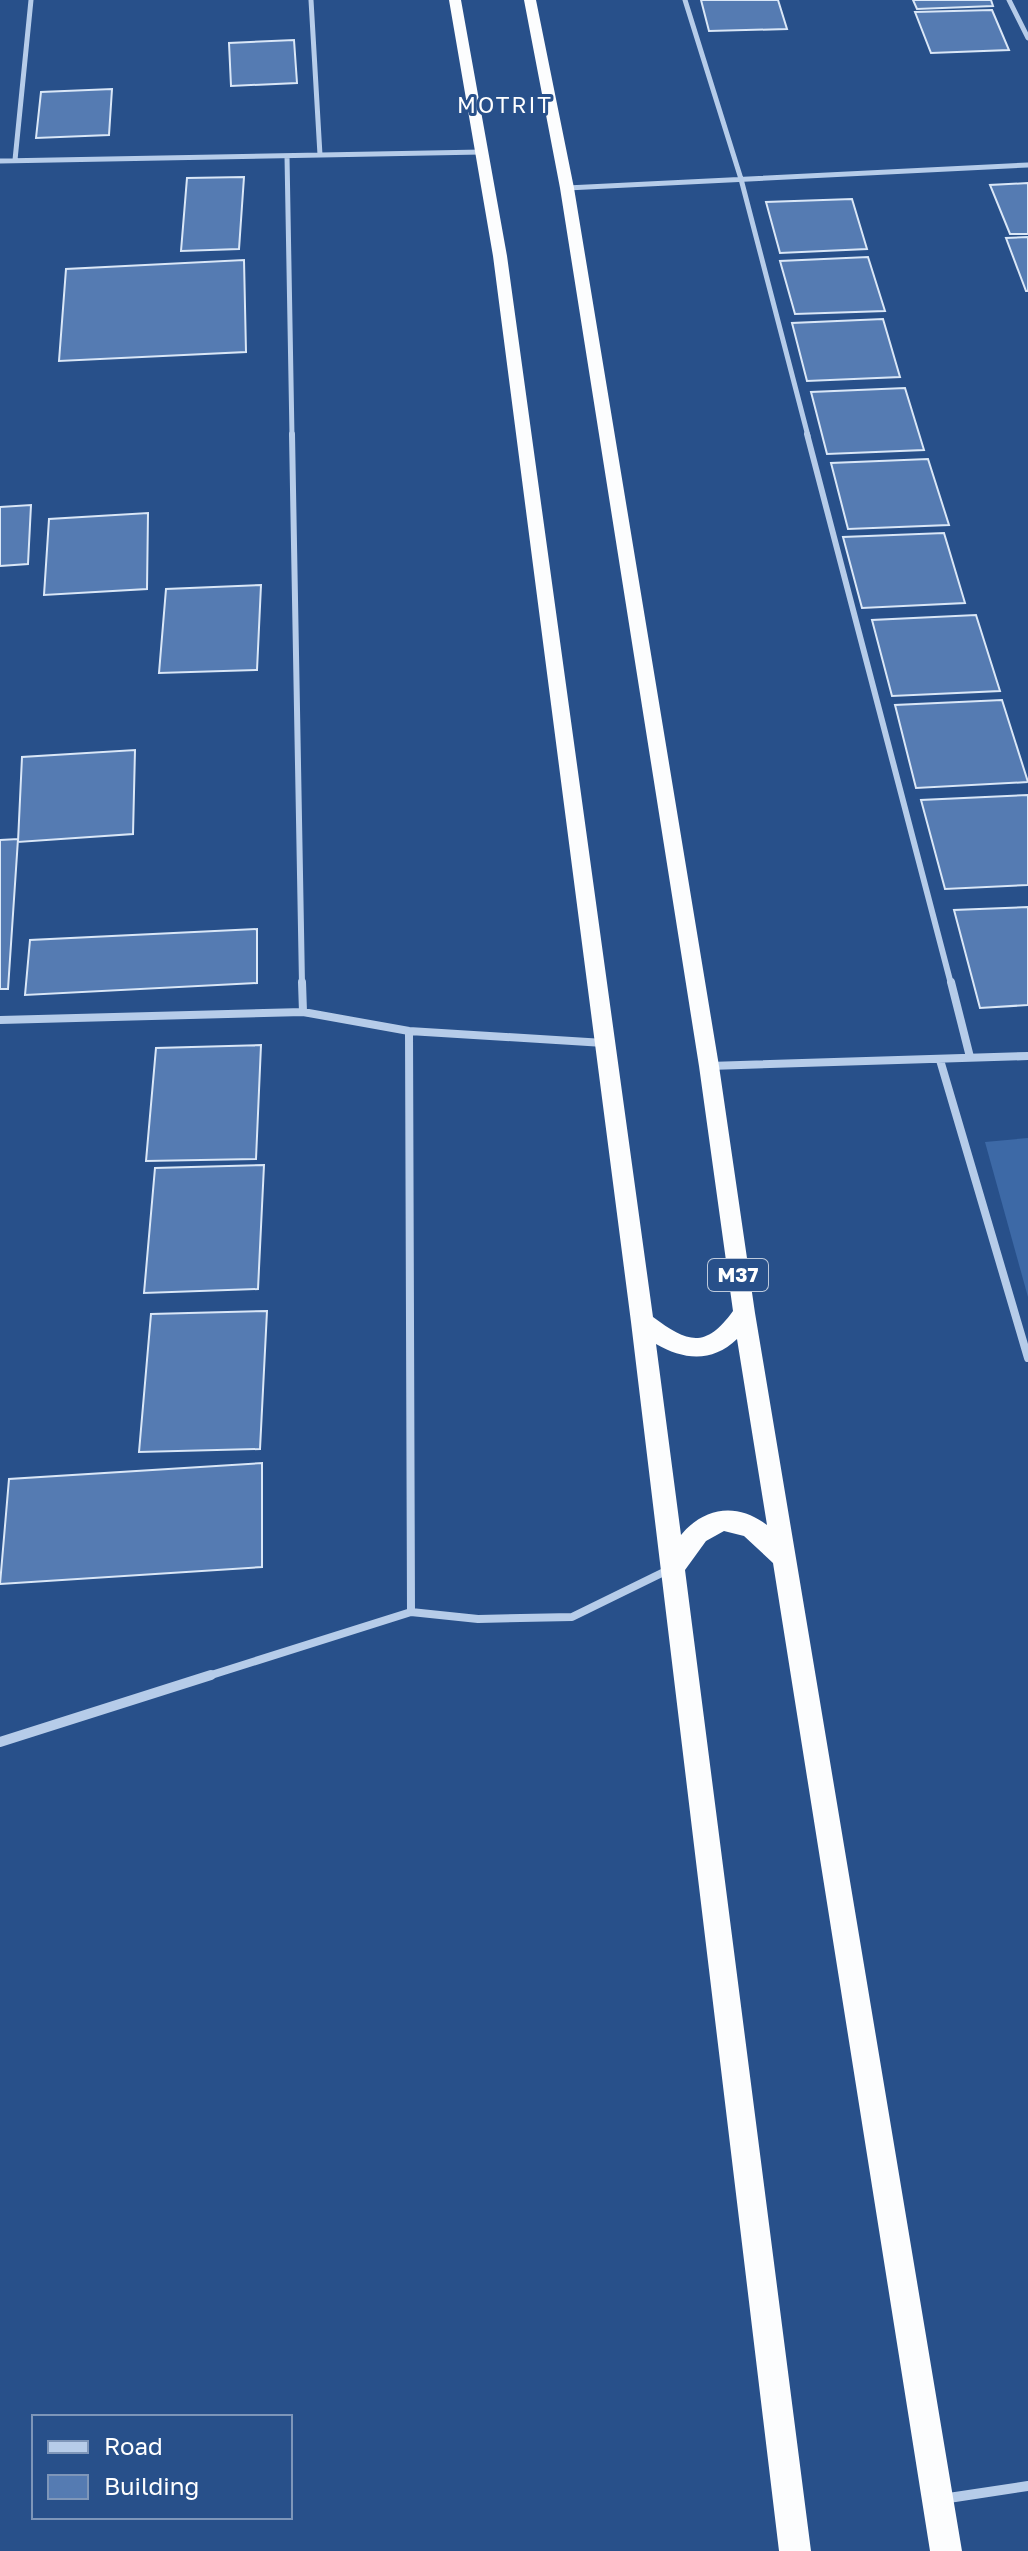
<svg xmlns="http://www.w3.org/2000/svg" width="1028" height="2551" viewBox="0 0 1028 2551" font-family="'Golos Text',sans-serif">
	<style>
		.green { fill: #3d69a6 }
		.building { fill: #557bb2; stroke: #dae7f7; stroke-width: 2 }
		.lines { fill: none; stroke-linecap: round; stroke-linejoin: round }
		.minor-far3 { stroke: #b6cce9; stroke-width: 5 }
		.minor-far2 { stroke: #b6cce9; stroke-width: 6 }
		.minor-far1 { stroke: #b6cce9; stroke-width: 8 }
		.minor { stroke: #b6cce9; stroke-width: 10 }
		.trunk { fill: #fcfdfe; fill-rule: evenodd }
		.labels { text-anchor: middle; stroke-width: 6; stroke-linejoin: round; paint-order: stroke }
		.shield { fill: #28508a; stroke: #becadc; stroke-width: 2 }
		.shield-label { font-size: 20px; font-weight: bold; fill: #fff }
		.far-quarter-label { font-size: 22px; letter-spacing: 2px; fill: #fff; stroke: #28508a }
	</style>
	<rect width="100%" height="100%" fill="#28508a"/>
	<path class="green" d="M1028 1138V1297L985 1142Z"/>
	<path class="building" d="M701 0H778L787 29 709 31Z
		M913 0H991L993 6 917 9Z
		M992 10 1009 50 931 53 915 12Z
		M294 40 297 83 231 86 229 43Z
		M112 89 109 135 36 138 41 92Z
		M244 177 239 249 181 251 187 178Z
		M1028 183V234H1010L990 185Z
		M852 199 867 249 780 253 766 202Z
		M1028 237V291H1026L1006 238Z
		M868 257 885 311 795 314 780 261Z
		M244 260 246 352 59 361 66 269Z
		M883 319 900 377 807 381 792 323Z
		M905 388 924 450 827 454 811 392Z
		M928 459 949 525 848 529 831 463Z
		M31 505 28 564 0 566V507Z
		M148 513 147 589 44 595 49 519Z
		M944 533 965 603 862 608 843 537Z
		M261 585 257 670 159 673 166 589Z
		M976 615 1000 691 892 696 872 620Z
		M1002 700 1028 782 916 788 895 705Z
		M135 750 133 834 18 842 22 757Z
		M1028 795V885L945 889 921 800Z
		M18 839 8 989H0V840Z
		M1028 907V1005L980 1008 954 910Z
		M257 929V983L25 995 30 940Z
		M261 1045 256 1159 146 1161 156 1048Z
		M264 1165 258 1289 144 1293 155 1168Z
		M267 1311 260 1449 139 1452 151 1314Z
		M262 1463V1567L0 1584 9 1479Z"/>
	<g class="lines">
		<path class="minor-far3" d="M311 0 320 155
			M685 0 741 179 808 436
			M1009 0 1028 38
			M287 156 292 436
			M15 160 31 0
			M0 161 482 152
			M567 188 1028 165"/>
		<path class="minor-far2" d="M292 434 302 984
			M807 434 951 984"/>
		<path class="minor-far1" d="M302 982 303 1012
			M951 982 970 1057
			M0 1020 303 1012 409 1031 604 1043
			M409 1031 411 1612
			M940 1060 1028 1358
			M709 1066 1028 1056
			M205 1677 411 1612 478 1619 572 1617 668 1570"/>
		<path class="minor" d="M0 1742 211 1675
			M942 2499 1028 2486"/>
		<path class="trunk" d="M449 0H461L507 256 653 1317C687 1342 705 1350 733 1311L699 1066 560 188 524 0H536L574 188 719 1066 755 1313 962 2551H930L773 1563 744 1536 724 1531 706 1541 685 1570 811 2551H779L631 1322 493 256ZM737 1339 767 1525C737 1502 704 1507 681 1535L656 1344C684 1360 712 1363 737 1339Z"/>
	</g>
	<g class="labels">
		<rect class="shield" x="708" y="1259" width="60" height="32" rx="6"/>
		<g class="shield-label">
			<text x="738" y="1282">M37</text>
		</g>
		<g class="far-quarter-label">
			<text x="505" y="113">MOTRIT</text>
		</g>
	</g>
	<rect x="32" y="2415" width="260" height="104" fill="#28508a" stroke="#7e96b9" stroke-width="2"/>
	<rect x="48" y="2441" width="40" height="12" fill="#b6cce9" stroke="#7e96b9" stroke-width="2"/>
	<text x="104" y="2455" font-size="24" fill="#ffffff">Road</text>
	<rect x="48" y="2475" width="40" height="24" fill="#557bb2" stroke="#7e96b9" stroke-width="2"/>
	<text x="104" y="2495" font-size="24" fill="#ffffff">Building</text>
</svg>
